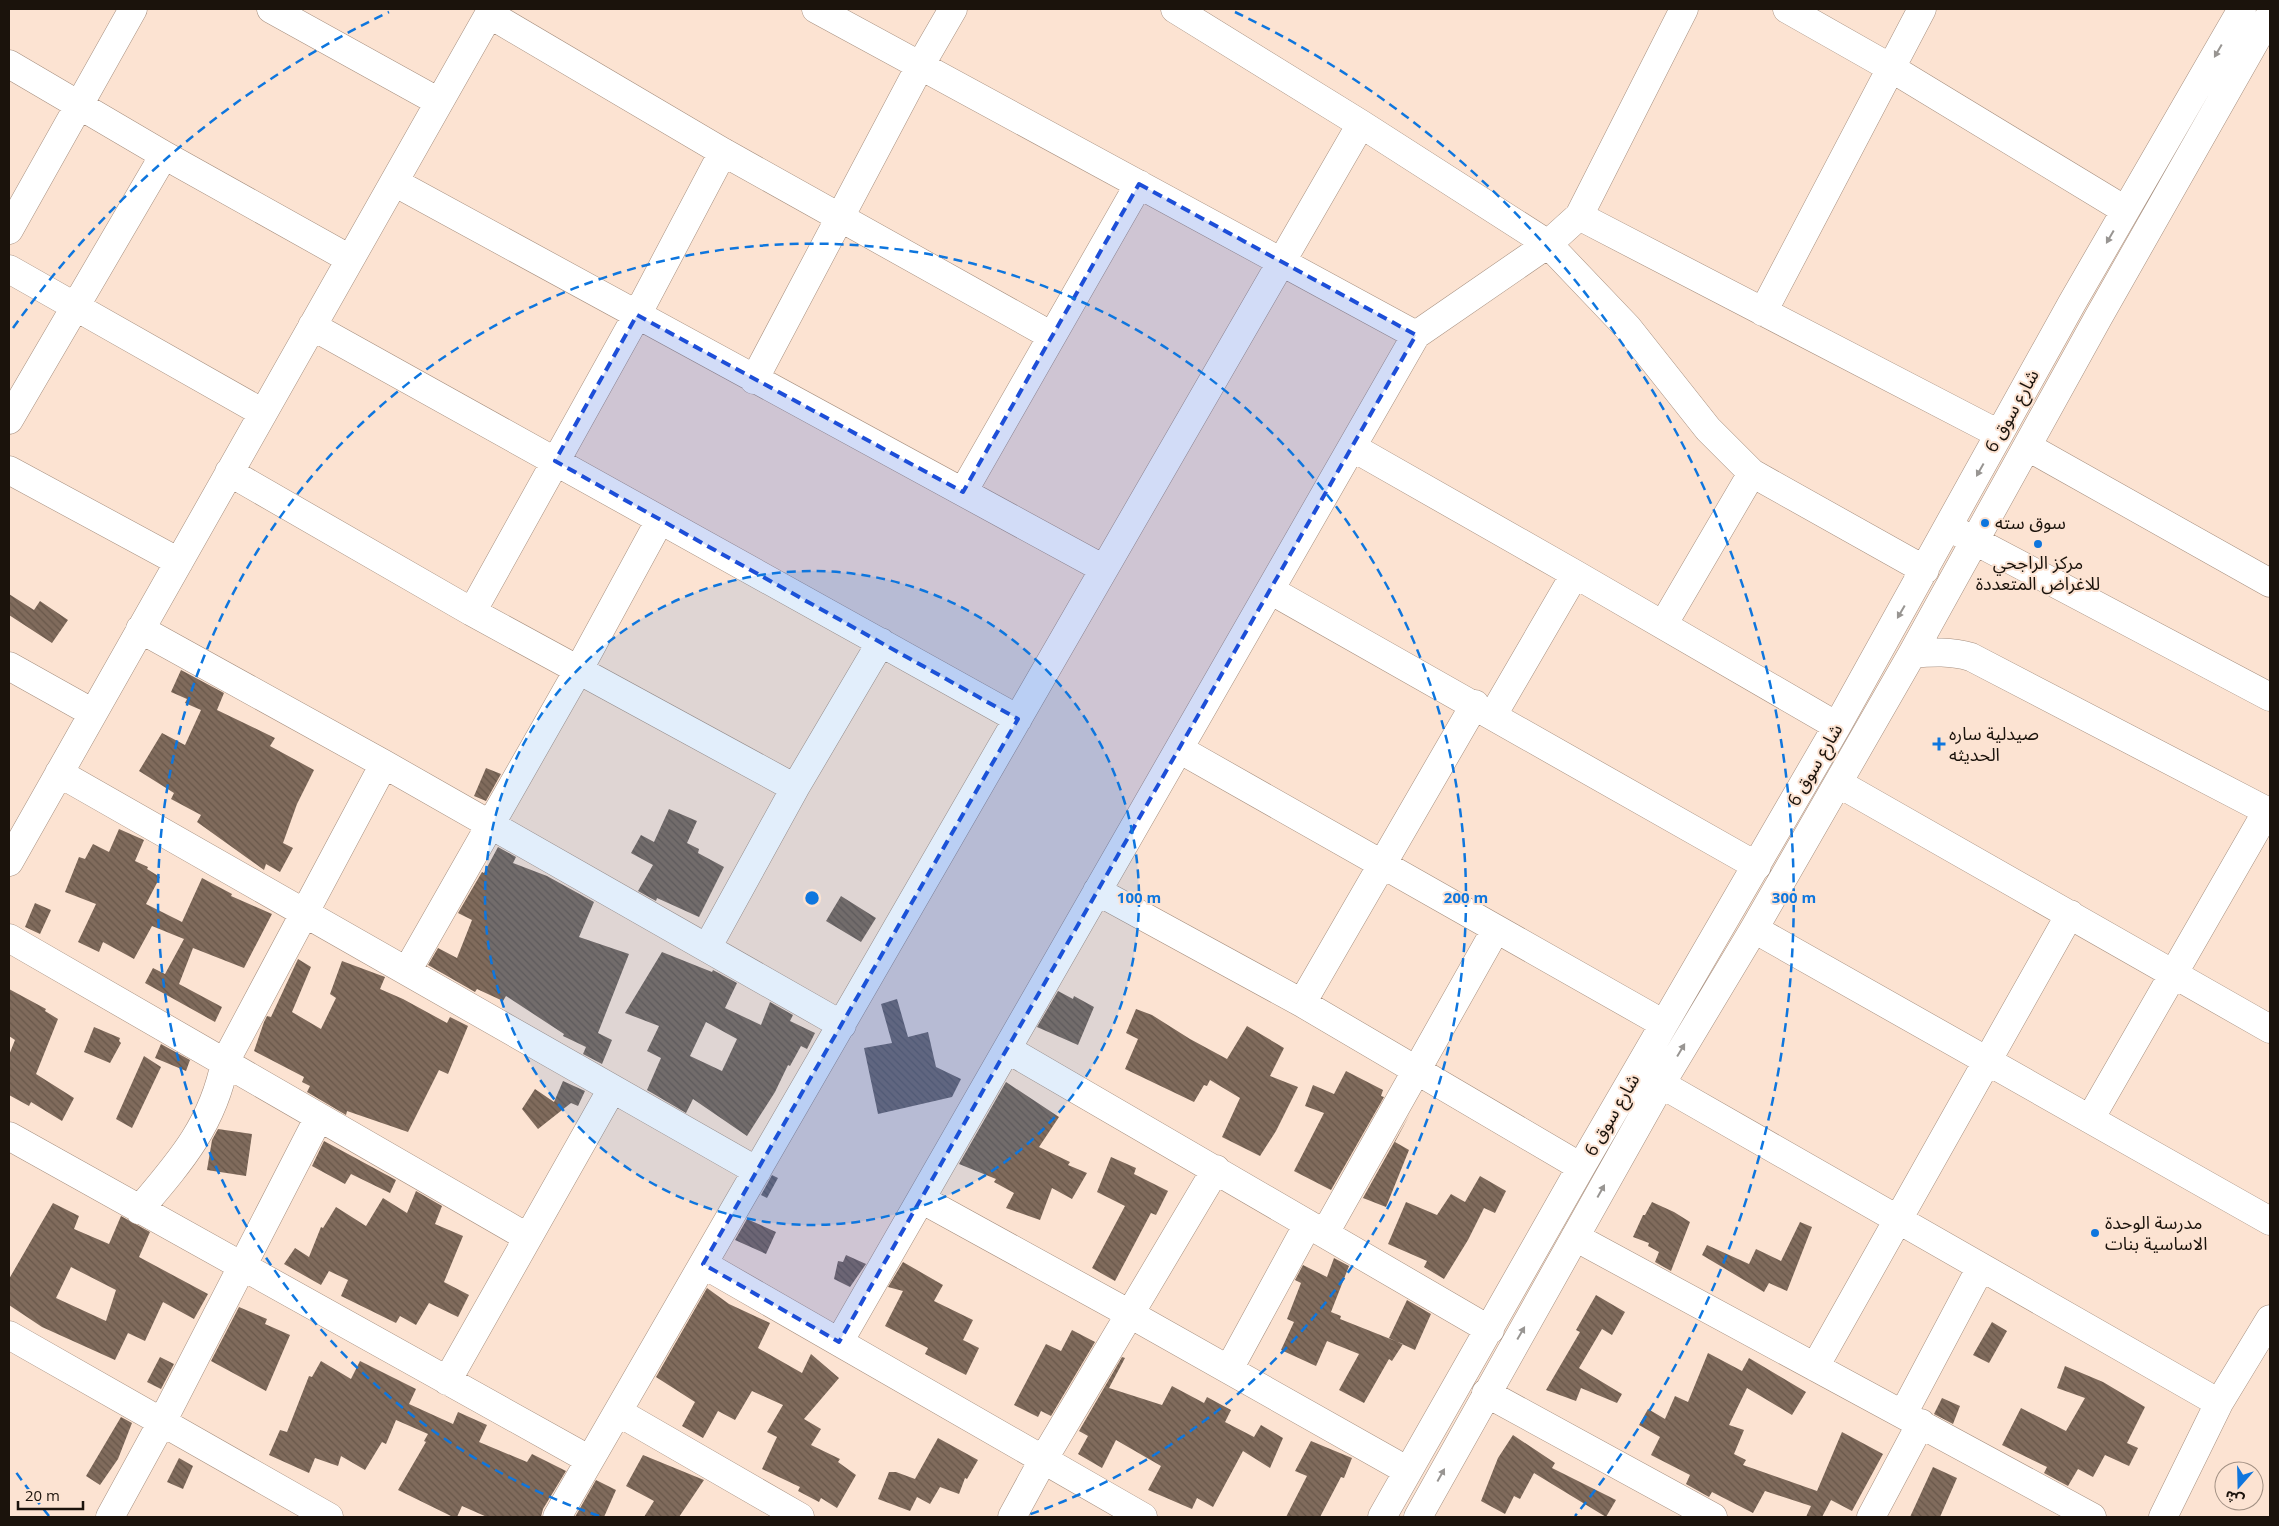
<svg xmlns="http://www.w3.org/2000/svg" width="2279" height="1526" viewBox="0 0 2279 1526" font-family="'Open Sans','Noto Sans Arabic',sans-serif">
	<style>
		.building { fill: url(#building-back-hatch); fill-rule: evenodd }
		.lines { fill: none; stroke-linecap: round; stroke-linejoin: round }
		.minor-casing { stroke: #a68f7f; stroke-width: 29 }
		.minor { stroke: #fff; stroke-width: 28 }
		.oneway { fill: #989592 }
		.marked { fill: #1d4ed8; fill-opacity: 0.2; stroke: #1d4ed8; stroke-width: 4; stroke-dasharray: 10 6; stroke-linejoin: round }
		.ring { fill: none; stroke: #0e76de; stroke-width: 2.5; stroke-dasharray: 9 6 }
		.poi-dot { fill: #0e76de; stroke: #fce3d2; stroke-width: 2 }
		.labels { text-anchor: middle; stroke-width: 4; stroke-linejoin: round; paint-order: stroke }
		.street-label { font-size: 18px; fill: #1b130c; stroke: #fce3d2 }
		.poi-label { font-size: 18px; fill: #1b130c; stroke: #fce3d2; text-anchor: start }
		.centre { fill: #0e76de; stroke: #fce3d2; stroke-width: 2.5 }
		.ring-label { font-size: 15px; text-anchor: middle; font-weight: bold; fill: #0e76de; stroke: #fce3d2; stroke-width: 4; stroke-linejoin: round; paint-order: stroke }
	</style>
	<defs>
		<pattern id="building-back-hatch" width="6" height="6" patternUnits="userSpaceOnUse" patternTransform="scale(1.25)"><rect width="6" height="6" fill="#806b5c"/><path d="M-1 5l2 2M0 0l6 6M5-1l2 2" fill="none" stroke="#68574a"/></pattern>
	</defs>
	<rect width="100%" height="100%" fill="#fce3d2"/>
	<path class="building" d="M9 594 34 610 40 601 68 620 52 643 9 615Z
		M181 670 224 693 217 710 275 738 270 746 314 770 297 804 283 843 293 848 280 872 266 864 264 870 197 822 201 815 171 799 174 793 139 771 162 733 185 745 201 710 185 703 187 699 171 692Z
		M486 768 501 774 486 801 474 796Z
		M669 809 697 821 687 843 699 849 698 853 724 867 699 917 657 898 656 901 638 891 653 865 631 853 641 835 654 842Z
		M119 829 144 840 135 861 148 867 147 869 160 877 146 904 182 922 202 878 232 894 231 896 272 914 244 968 193 948 179 984 222 1007 215 1022 145 983 153 968 165 974 184 939 152 926 134 959 103 942 99 952 78 942 96 904 65 892 79 857 85 859 93 844 109 852Z
		M498 847 516 857 513 863 547 876 594 902 579 937 629 954 598 1033 612 1040 602 1064 583 1054 586 1047 563 1036 564 1034 506 996 503 1001 477 989 475 992 428 965 438 948 457 958 472 920 458 913 482 872 484 873Z
		M841 896 876 918 861 942 826 921Z
		M35 903 51 910 40 934 25 927Z
		M662 952 712 972 713 970 737 983 725 1008 761 1025 770 1002 793 1015 790 1021 815 1033 807 1049 801 1046 790 1066 788 1065 775 1092 747 1136 693 1099 686 1113 647 1090 661 1058 647 1051 659 1026 625 1013ZM706 1022 737 1039 722 1071 690 1056Z
		M298 959 311 967 292 1012 321 1029 336 998 330 994 342 961 385 977 380 989 403 999 447 1023 450 1017 468 1026 448 1074 439 1070 408 1132 347 1111 346 1115 307 1092 310 1086 302 1082 304 1077 254 1051 264 1022 267 1016 271 1017Z
		M9 989 46 1009 45 1011 58 1019 36 1074 74 1098 62 1121 31 1102 29 1106 9 1095V1055L15 1040 9 1036Z
		M1058 991 1073 999 1074 996 1094 1007 1078 1045 1037 1027Z
		M897 999 908 1037 928 1032 936 1067 961 1079 952 1097 878 1114 864 1048 892 1043 881 1004Z
		M1136 1009 1152 1015 1190 1039 1227 1059 1247 1026 1284 1048 1270 1076 1298 1087 1276 1131 1260 1156 1222 1137 1240 1098 1210 1080 1207 1086 1204 1085 1194 1102 1125 1069 1138 1039 1126 1033Z
		M94 1027 120 1038 119 1041 121 1043 110 1063 84 1052Z
		M161 1044 190 1060 186 1071 155 1058Z
		M144 1056 161 1067 132 1128 116 1119Z
		M1346 1071 1383 1090 1381 1096 1384 1097 1331 1190 1294 1171 1324 1113 1305 1106 1313 1085 1334 1094Z
		M563 1081 585 1091 578 1106 571 1103 538 1129 522 1109 535 1089 554 1102Z
		M1006 1082 1059 1117 1039 1147 1070 1162 1068 1165 1087 1173 1072 1199 1052 1188 1040 1220 1006 1208 1014 1193 994 1182 996 1179 959 1164Z
		M1410 1114 1395 1142 1409 1150 1386 1207 1363 1198 1359 1205Z
		M218 1129 252 1134 246 1176 207 1170 212 1140Z
		M324 1141 396 1180 390 1193 351 1174 345 1184 312 1166Z
		M1111 1157 1136 1168 1134 1174 1168 1191 1156 1215 1151 1213 1115 1281 1092 1268 1125 1206 1097 1192Z
		M772 1175 778 1178 767 1198 761 1195Z
		M1480 1176 1506 1191 1495 1213 1484 1208 1468 1240 1444 1279 1424 1267 1427 1261 1388 1244 1406 1202 1437 1215 1451 1194 1465 1202Z
		M416 1191 442 1206 435 1224 463 1236 444 1282 469 1295 458 1317 429 1303 416 1325 400 1316 396 1323 341 1296 348 1280 329 1271 321 1285 284 1264 295 1248 309 1257 321 1227 323 1228 336 1207 366 1226 383 1198 407 1213Z
		M1652 1202 1674 1212 1690 1222 1671 1271 1655 1262 1659 1252 1648 1246 1649 1243 1633 1237 1643 1215H1645Z
		M53 1203 79 1216 74 1229 109 1244 121 1216 150 1232 139 1257 208 1294 194 1319 163 1302 145 1341 128 1333 115 1360 42 1327 9 1305V1279ZM71 1267 116 1290 106 1321 56 1298Z
		M747 1219 776 1232 766 1254 735 1240Z
		M1800 1222 1812 1227 1787 1291 1769 1283 1764 1292 1702 1255 1707 1245 1749 1264 1756 1249 1781 1261Z
		M846 1255 866 1264 850 1287 834 1279 838 1261 843 1262Z
		M1334 1258 1349 1266 1331 1312 1341 1316 1340 1319 1403 1344 1392 1361 1389 1359 1364 1403 1339 1390 1359 1354 1327 1341 1316 1366 1281 1350 1294 1322 1287 1319 1301 1283 1295 1280 1303 1265 1327 1277Z
		M903 1262 943 1285 934 1301 973 1320 963 1340 979 1348 966 1375 925 1354 928 1348 885 1326 903 1291 888 1287Z
		M707 1288 729 1304 770 1323 758 1348 802 1373 811 1354 839 1378 804 1419 821 1429 811 1445 840 1459 838 1462 856 1475 837 1508 821 1498 819 1502 798 1491 800 1487 762 1469 777 1437 767 1432 783 1405 752 1391 735 1420 718 1411 703 1438 682 1426 695 1402 656 1377Z
		M1596 1295 1625 1312 1612 1335 1602 1329 1579 1368 1622 1394 1617 1403 1581 1388 1576 1401 1546 1390 1580 1332 1576 1330Z
		M1407 1300 1431 1314 1415 1350 1389 1338Z
		M239 1307 267 1319 265 1324 290 1335 266 1391 211 1361Z
		M1992 1322 2007 1331 1989 1363 1973 1355Z
		M1072 1330 1095 1342 1051 1416 1041 1411 1038 1417 1014 1405 1046 1344 1061 1351Z
		M1708 1353 1742 1371 1749 1358 1806 1392 1792 1415 1747 1388 1729 1425 1744 1430 1734 1454 1746 1460 1743 1465 1817 1491 1842 1432 1883 1454 1852 1511 1831 1500 1822 1517H1806L1811 1506 1765 1491 1753 1513 1712 1492 1709 1497 1686 1484 1690 1475 1651 1455 1660 1437 1639 1425 1648 1409 1665 1419 1675 1396 1688 1402Z
		M160 1357 174 1364 161 1389 147 1382Z
		M1122 1357 1125 1358 1109 1388 1162 1405 1172 1386 1204 1403 1207 1397 1231 1410 1225 1422 1254 1437 1261 1425 1283 1438 1270 1468 1243 1451 1213 1507 1197 1498 1192 1509 1148 1490 1161 1466 1116 1440 1102 1468 1078 1454 1088 1436 1079 1431Z
		M321 1361 351 1379 360 1361 416 1389 409 1404 453 1424 458 1412 487 1425 479 1442 527 1462 532 1454 566 1471 543 1509 541 1517H487L462 1506 457 1517H453L398 1490 426 1442 424 1441 428 1434 396 1420 386 1444 382 1442 365 1470 341 1456 338 1466 315 1458 309 1473 269 1455 280 1430 287 1432 309 1376 312 1377Z
		M2065 1366 2103 1382 2145 1407 2127 1443 2138 1448 2129 1466 2105 1455 2093 1477 2078 1469 2068 1486 2044 1473 2047 1467 2002 1445 2021 1408 2066 1431 2085 1398 2057 1388Z
		M1942 1398 1960 1406 1953 1424 1934 1414Z
		M121 1417 132 1423 118 1459 100 1485 86 1476Z
		M1513 1435 1555 1463 1552 1468 1616 1500 1606 1517 1534 1473 1520 1499 1514 1496 1505 1514 1481 1501 1498 1458Z
		M938 1438 978 1460 967 1479 965 1478 959 1494 940 1487 930 1504 917 1497 910 1511 878 1499 889 1472H896L915 1479Z
		M1311 1441 1352 1458 1344 1478 1341 1477 1320 1517H1286L1307 1476 1295 1471Z
		M643 1455 704 1480 679 1517H644L654 1501 626 1486Z
		M179 1458 193 1466 183 1489 167 1482Z
		M1933 1467 1957 1478 1940 1517H1910Z
		M596 1480 616 1490 604 1517H575Z"/>
	<g class="lines">
		<g class="minor-casing">
			<path id="minor" d="M271 9 439 102
				M816 9 1416 335
				M1175 9 1361 124 1548 244 1628 328 1708 429 1752 473 1925 570
				M1787 9 1891 68 2125 210
				M489 14 723 152 1052 336
				M9 64 164 155 350 259
				M394 182 1104 569
				M1579 216 1999 434
				M9 230 133 9
				M9 269 263 413
				M1763 312 1922 9
				M312 326 1018 719
				M754 380 920 66 953 9
				M9 420 164 155
				M1352 447 1575 574 1837 726
				M2028 447 2270 583
				M9 470 179 562
				M229 472 472 612 795 788
				M963 492 1139 184
				M1960 533 2270 697
				M1270 590 1757 866
				M472 612 637 315 723 152
				M1663 625 1752 473
				M140 629 384 764 842 1025
				M1912 654C1932 652 1951 651 1971 657L2267 811
				M9 666 93 713
				M1493 715 1575 574
				M1179 749 1664 1024
				M59 773 757 1171
				M1838 783 2270 1029
				M9 862 492 9
				M1097 891 1302 1003 1581 1167
				M1754 929 2270 1221
				M9 938 527 1237
				M707 948 795 788 881 642
				M407 971 579 669 660 520
				M1302 1003 1475 704
				M1007 1049 1490 1330
				M1661 1084 2219 1403
				M2090 1119 2267 811 2270 812
				M9 1136 590 1460
				M921 1199 1130 1314 1408 1471
				M139 1210C179 1163 213 1125 225 1062L384 764
				M1325 1233 1496 929
				M1575 1237 2092 1517
				M703 1264 1143 1517
				M9 1335 329 1517
				M839 1342 1416 335 1548 244 1579 216 1684 9
				M1815 1367 2070 914
				M1229 1369 1308 1224
				M447 1381 612 1089
				M1486 1393 1713 1517
				M618 1412 800 1517
				M1903 1414 1981 1267
				M110 1517 162 1422 319 1117
				M557 1517 1361 124
				M1012 1517 1043 1460 1216 1169
				M1382 1517 1581 1167 1837 726 2072 303 2242 9
				M1418 1517 1661 1084 1754 929 1912 654 2098 318 2270 15
				M1871 1517 1921 1423
				M2163 1517 2219 1403 2270 1319"/>
		</g>
		<use href="#minor" class="minor"/>
	</g>
	<defs><path id="oneway-solid" d="M-6-.8H1V-3.2L6.5 0L1 3.2V.8H-6Z" transform="scale(1.25)"/></defs>
	<g class="oneway">
		<use href="#oneway-solid" transform="translate(2218 51) rotate(120)"/>
		<use href="#oneway-solid" transform="translate(2110 237) rotate(120)"/>
		<use href="#oneway-solid" transform="translate(1980 470) rotate(119)"/>
		<use href="#oneway-solid" transform="translate(1901 612) rotate(120)"/>
		<use href="#oneway-solid" transform="translate(1681 1050) rotate(-59)"/>
		<use href="#oneway-solid" transform="translate(1601 1191) rotate(-61)"/>
		<use href="#oneway-solid" transform="translate(1521 1333) rotate(-60)"/>
		<use href="#oneway-solid" transform="translate(1441 1475) rotate(-61)"/>
	</g>
	<path class="marked" d="M1139 184 1416 335 839 1342 703 1264 1018 719 555 461 637 315 963 492Z"/>
	<circle cx="812" cy="898" r="327" fill="#0e76de" fill-opacity=".12"/>
	<g class="ring">
		<circle cx="812" cy="898" r="327"/>
		<path d="M599 1516A654 654 0 1 1 1025 1516"/>
		<path d="M49 1516A982 982 0 0 1 13 1468M13 328A982 982 0 0 1 389 12M1235 12A982 982 0 0 1 1575 1516"/>
	</g>
	<g class="poi-dot">
		<circle cx="1985" cy="523" r="5"/>
		<circle cx="2038" cy="544" r="5"/>
		<path d="M1936.5 736.5h5v5h5v5h-5v5h-5v-5h-5v-5h5z"/>
		<circle cx="2095" cy="1233" r="5"/>
	</g>
	<g class="labels">
		<g class="street-label">
			<text transform="translate(2012 411) rotate(-61)" y="6">شارع سوق 6</text>
			<text transform="translate(1815 765) rotate(-60)" y="6">شارع سوق 6</text>
			<text transform="translate(1612 1115) rotate(-60)" y="6">شارع سوق 6</text>
		</g>
		<g class="poi-label">
			<text x="1995" y="529">سوق سته</text>
			<text x="2038" y="569" text-anchor="middle">مركز الراجحي<tspan x="2038" dy="21">للاغراض المتعددة</tspan></text>
			<text x="1949" y="740">صيدلية ساره<tspan x="1949" dy="21">الحديثه</tspan></text>
			<text x="2105" y="1229">مدرسة الوحدة<tspan x="2105" dy="21">الاساسية بنات</tspan></text>
		</g>
	</g>
	<circle cx="812" cy="898" r="8" class="centre"/>
	<g class="ring-label">
		<text x="1139" y="903">100 m</text>
		<text x="1466" y="903">200 m</text>
		<text x="1794" y="903">300 m</text>
	</g>
	<rect width="2279" height="1526" fill="none" stroke="#1b130c" stroke-width="20"/>
	<g transform="translate(2239 1486) rotate(200)"><circle r="24" fill="#fce3d2" stroke="#a29083"/>
	<path d="M0-4L9 19L0 12L-9 19Z" fill="#0e76de"/>
	<text y="-8" font-size="14" font-weight="bold" text-anchor="middle" fill="#1b130c">ش</text>
	</g>
	<path d="M18 1501v8h65v-8" fill="none" stroke="#1b130c" stroke-width="2.5"/>
	<text x="25" y="1501" font-size="15" fill="#1b130c" stroke="#fce3d2" stroke-width="4" paint-order="stroke">20 m</text>
</svg>
